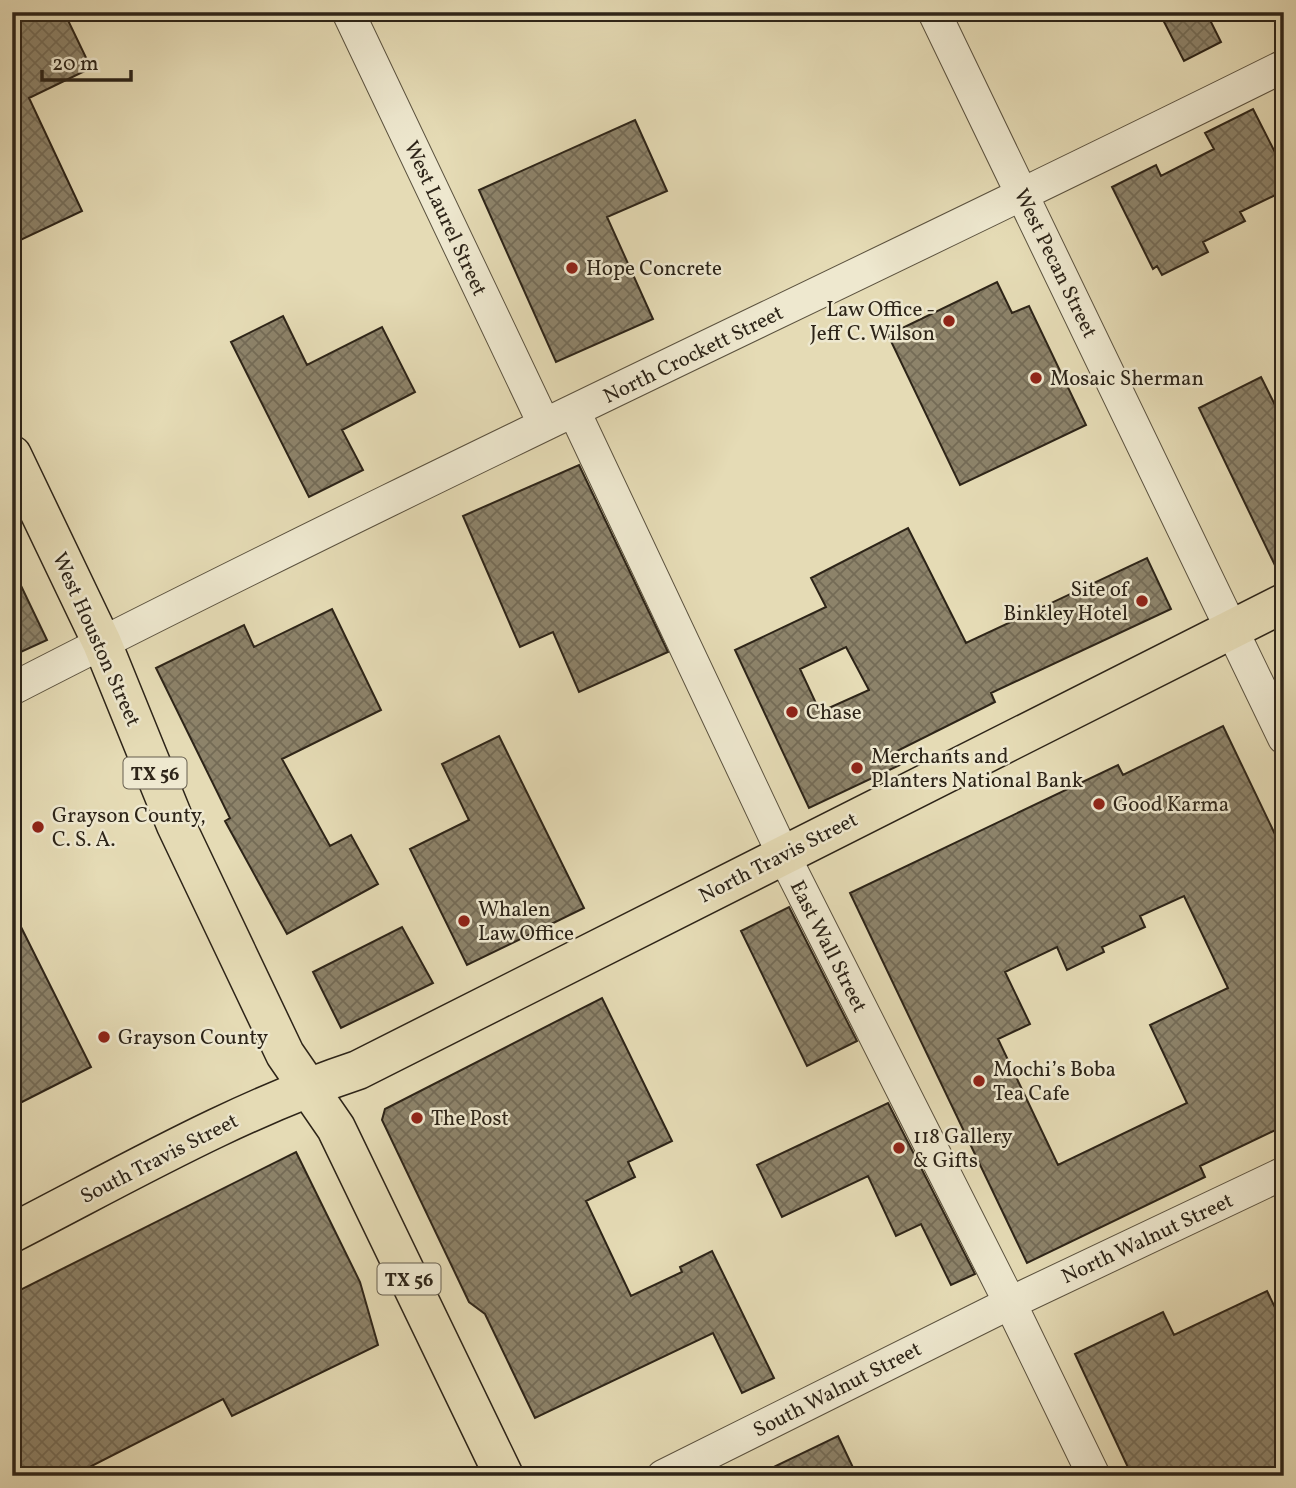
<svg xmlns="http://www.w3.org/2000/svg" width="1296" height="1488" viewBox="0 0 1296 1488" font-family="Vollkorn,serif">
	<style>
		.building { fill: url(#building-cross-hatch); stroke: #2d2418; stroke-width: 2; fill-rule: evenodd }
		.lines { fill: none; stroke-linecap: round; stroke-linejoin: round }
		.minor-casing { stroke: #5b523f; stroke-width: 34 }
		.major-casing { stroke: #2d2418; stroke-width: 41 }
		.minor { stroke: #eee8cf; stroke-width: 32 }
		.major { stroke: #e5dbb5; stroke-width: 38 }
		.poi-dot { fill: #8f2418; stroke: #eee8cf; stroke-width: 2.5 }
		.labels { text-anchor: middle; stroke-width: 5; stroke-linejoin: round; paint-order: stroke }
		.shield { fill: #eee8cf; stroke: #675f4f; stroke-width: 2 }
		.shield-label { font-size: 19px; font-weight: bold; fill: #2d2418 }
		.street-label { font-size: 21px; fill: #2d2418; stroke: #eee8cf }
		.poi-label { font-size: 21px; fill: #2d2418; stroke: #eee8cf; text-anchor: start }
	</style>
	<defs>
		<pattern id="building-cross-hatch" width="8" height="8" patternUnits="userSpaceOnUse" patternTransform="scale(1.75)"><rect width="8" height="8" fill="#8d836a"/><path d="M0 0l8 8M0 8l8-8" fill="none" stroke="#746b56"/></pattern>
	</defs>
	<rect width="100%" height="100%" fill="#e5dbb5"/>
	<filter id="stains"><feTurbulence type="fractalNoise" baseFrequency=".00286" numOctaves="4"/><feColorMatrix values="0 0 0 0 .2 0 0 0 0 .09 0 0 0 0 .02 0 0 0 .5 -.17"/></filter>
	<radialGradient id="worn" r=".72"><stop offset=".6" stop-color="#630" stop-opacity="0"/><stop offset="1" stop-color="#630" stop-opacity=".3"/></radialGradient>
	<path class="building" d="M12 12H64L91 68 29 98 82 211 12 244Z
		M1159 12H1206L1221 42 1184 61Z
		M1253 109 1284 170V191L1240 212 1245 221 1203 242 1208 252 1162 275 1157 266 1153 269 1112 187 1156 165 1161 176 1214 149 1205 133Z
		M635 120 667 191 607 217 653 319 556 362 479 190Z
		M997 282 1012 313 1029 306 1086 425 960 485 888 335Z
		M283 316 307 365 382 327 415 392 342 430 363 470 309 497 231 342Z
		M1261 377 1284 423 1283 582 1199 408Z
		M579 465 668 652 579 692 553 632 520 647 463 516Z
		M908 528 966 643 1147 558 1171 609 991 693 995 702 897 751 900 765 809 808 735 650 826 607 811 578ZM846 647 869 690 820 712 800 669Z
		M12 567 47 640 12 656Z
		M332 609 381 710 282 759 330 846 351 835 378 884 287 934 225 821 230 818 156 668 244 625 254 647Z
		M1223 726 1284 853V1126L1200 1166 1205 1177 1027 1263 850 893 1118 765 1123 775ZM1184 896 1228 988 1150 1025 1187 1103 1058 1165 998 1039 1030 1024 1005 972 1057 947 1067 970 1104 952 1102 947 1145 927 1140 916Z
		M499 736 584 908 467 965 410 849 469 820 442 764Z
		M789 907 857 1041 807 1066 741 931Z
		M12 909 91 1067 12 1107Z
		M402 927 433 983 341 1028 313 972Z
		M602 998 672 1141 628 1162 635 1177 586 1201 631 1296 682 1272 680 1267 712 1251 774 1378 742 1393 713 1333 535 1418 485 1314 469 1302 382 1120 385 1109Z
		M888 1103 975 1274 951 1285 921 1224 896 1236 868 1176 782 1217 757 1165Z
		M296 1152 360 1282 378 1345 232 1416 223 1399 72 1476H12V1294Z
		M1267 1291 1284 1326V1464L1259 1476H1132L1075 1354 1163 1312 1174 1335Z
		M838 1436 857 1476H755Z"/>
	<g class="lines">
		<g class="minor-casing">
			<path id="minor" d="M348 12 544 424
				M934 12 1284 738
				M574 411 783 854 1010 1303 1094 1476
				M12 689C432 473 861 276 1284 66
				M663 1476 1010 1303 1284 1173"/>
		</g>
		<g class="major-casing">
			<path id="major" d="M12 455 102 643 176 825 285 1054 336 1128 504 1476
				M12 1233C125 1175 237 1110 358 1070L1284 603"/>
		</g>
		<use href="#minor" class="minor"/>
		<use href="#major" class="major"/>
	</g>
	<g class="poi-dot">
		<circle cx="572" cy="268" r="7"/>
		<circle cx="949" cy="321" r="7"/>
		<circle cx="1036" cy="378" r="7"/>
		<circle cx="1142" cy="601" r="7"/>
		<circle cx="792" cy="712" r="7"/>
		<circle cx="857" cy="768" r="7"/>
		<circle cx="1099" cy="804" r="7"/>
		<circle cx="38" cy="827" r="7"/>
		<circle cx="464" cy="921" r="7"/>
		<circle cx="104" cy="1037" r="7"/>
		<circle cx="979" cy="1081" r="7"/>
		<circle cx="417" cy="1118" r="7"/>
		<circle cx="899" cy="1148" r="7"/>
	</g>
	<g class="labels">
		<g class="shield">
			<rect x="123.5" y="757.5" width="63" height="31" rx="5"/>
			<rect x="377.5" y="1263.5" width="63" height="31" rx="5"/>
		</g>
		<g class="shield-label">
			<text x="155" y="780">TX 56</text>
			<text x="409" y="1286">TX 56</text>
		</g>
		<g class="street-label">
			<text transform="translate(446 218) rotate(65)" y="7">West Laurel Street</text>
			<text transform="translate(1056 263) rotate(64)" y="7">West Pecan Street</text>
			<text transform="translate(693 354) rotate(-26)" y="7">North Crockett Street</text>
			<text transform="translate(97 639) rotate(66)" y="7">West Houston Street</text>
			<text transform="translate(778 857) rotate(-27)" y="7">North Travis Street</text>
			<text transform="translate(829 946) rotate(63)" y="7">East Wall Street</text>
			<text transform="translate(159 1158) rotate(-27)" y="7">South Travis Street</text>
			<text transform="translate(1147 1238) rotate(-25)" y="7">North Walnut Street</text>
			<text transform="translate(837 1389) rotate(-27)" y="7">South Walnut Street</text>
		</g>
		<g class="poi-label">
			<text x="586" y="275">Hope Concrete</text>
			<text x="935" y="316" text-anchor="end">Law Office -<tspan x="935" dy="24">Jeff C. Wilson</tspan></text>
			<text x="1050" y="385">Mosaic Sherman</text>
			<text x="1128" y="596" text-anchor="end">Site of<tspan x="1128" dy="24">Binkley Hotel</tspan></text>
			<text x="806" y="719">Chase</text>
			<text x="871" y="763">Merchants and<tspan x="871" dy="24">Planters National Bank</tspan></text>
			<text x="1113" y="811">Good Karma</text>
			<text x="52" y="822">Grayson County,<tspan x="52" dy="24">C. S. A.</tspan></text>
			<text x="478" y="916">Whalen<tspan x="478" dy="24">Law Office</tspan></text>
			<text x="118" y="1044">Grayson County</text>
			<text x="993" y="1076">Mochi’s Boba<tspan x="993" dy="24">Tea Cafe</tspan></text>
			<text x="431" y="1125">The Post</text>
			<text x="913" y="1143">118 Gallery<tspan x="913" dy="24">&amp; Gifts</tspan></text>
		</g>
	</g>
	<rect width="1296" height="1488" fill="none" stroke="#e5dbb5" stroke-width="42"/>
	<rect x="14" y="14" width="1268" height="1460" fill="none" stroke="#2d2418" stroke-width="3.5"/>
	<rect x="21" y="21" width="1254" height="1446" fill="none" stroke="#2d2418" stroke-width="2"/>
	<path d="M42 70v10h89v-10" fill="none" stroke="#2d2418" stroke-width="3.5"/>
	<text x="52" y="70" font-size="21" fill="#2d2418" stroke="#eee8cf" stroke-width="5" paint-order="stroke">20 m</text>
	<rect width="100%" height="100%" filter="url(#stains)"/>
	<rect width="100%" height="100%" fill="url(#worn)"/>
</svg>
